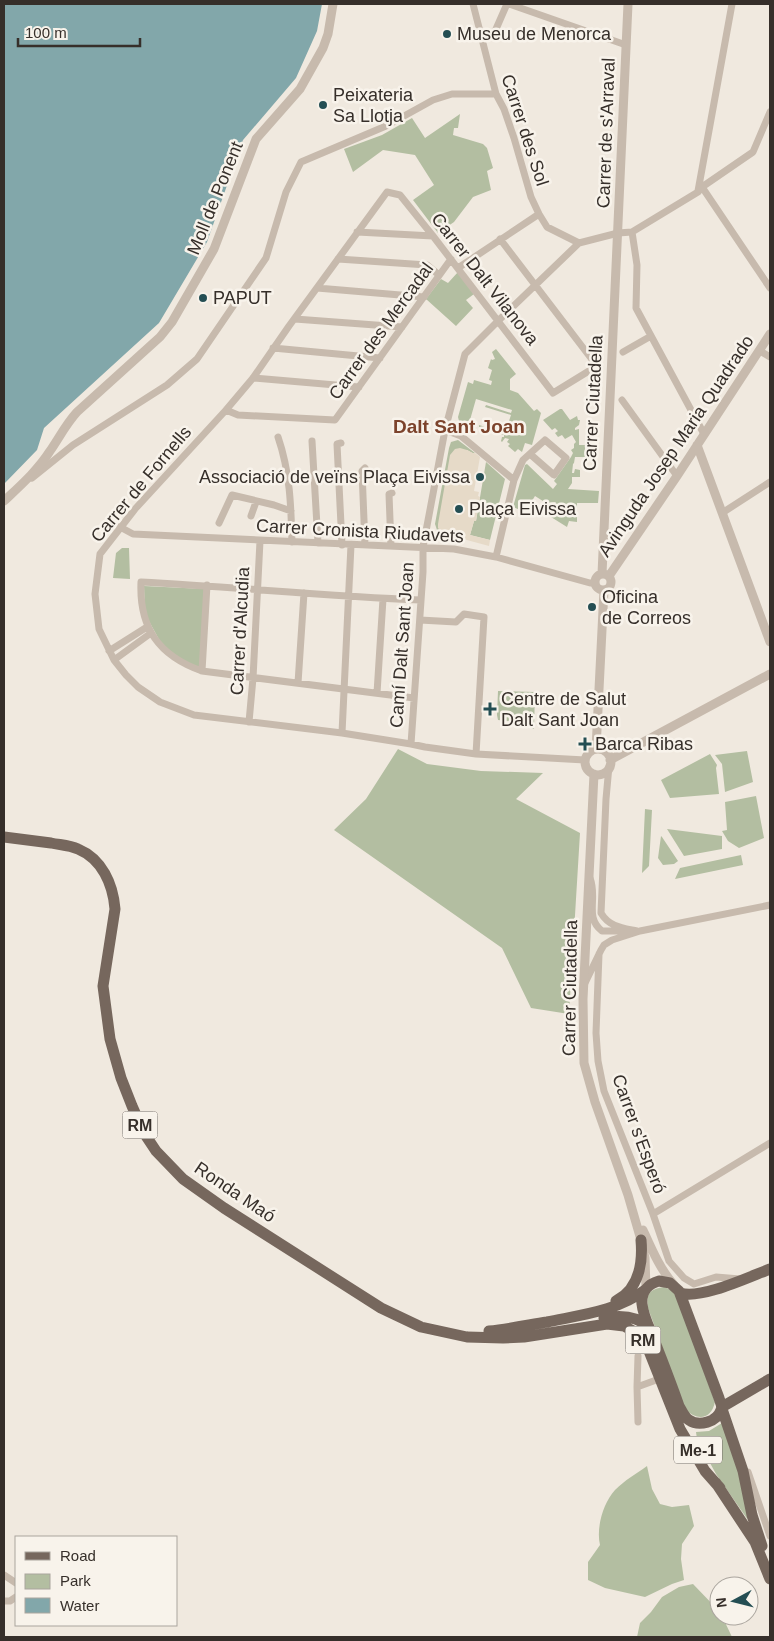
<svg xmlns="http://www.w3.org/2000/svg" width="774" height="1641" viewBox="0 0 774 1641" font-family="Arial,sans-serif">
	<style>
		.green { fill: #b3bea1 }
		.plaza { fill: #e6dac8 }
		.water { fill: #82a7aa }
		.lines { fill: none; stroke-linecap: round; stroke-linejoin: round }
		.minor { stroke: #c7baad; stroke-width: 7 }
		.tertiary { stroke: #c7baad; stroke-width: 9 }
		.primary { stroke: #76675d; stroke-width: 11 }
		.poi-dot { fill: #244e53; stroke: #f8f3eb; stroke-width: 2 }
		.labels { text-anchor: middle; stroke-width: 5; stroke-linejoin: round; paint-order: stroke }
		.shield { fill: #f8f3eb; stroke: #706a64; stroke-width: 1 }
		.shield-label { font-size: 16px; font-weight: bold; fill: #362f2a }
		.poi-label { font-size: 18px; fill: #362f2a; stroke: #f8f3eb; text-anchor: start }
		.street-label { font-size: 18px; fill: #362f2a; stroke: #f8f3eb }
		.neighbourhood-label { font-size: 19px; font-weight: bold; fill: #7c432c; stroke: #f8f3eb }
	</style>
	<rect width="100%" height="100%" fill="#f0e9df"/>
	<path class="green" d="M460 114 458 128H454L453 135 483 144 487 148 493 168 487 171 491 190 473 197 454 222 438 233 413 200 434 185 415 155 383 150 353 172 344 149 382 135 412 118 425 138Z
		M458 272 474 294 466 300 473 308 456 326 426 299 441 279 448 283Z
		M496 349 516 374 510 379V390L518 393 534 411 537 409 541 413 532 445 525 443 522 452 518 449 515 452 508 446 510 444 507 442 509 439 505 438 502 442 501 441 502 437H504V435L479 427V425L505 433 511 415 485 407 486 405 511 413 512 410 476 399 468 427 460 425 458 417 468 382 473 384 474 380 491 385 492 381 489 380 492 370 488 368 491 359 492 360 495 359 492 352Z
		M560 409H562L570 420 577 416 578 420H580L579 425 575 428V430L579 429V445H585V457H575L574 463 573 464 572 473H574L575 469 580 470V477H572V483L568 489 599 491 598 503H577V522L569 521 567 527 551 517 553 512H549L556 502 546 503 535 496 525 512 513 507 525 465 527 464 553 489 557 484 554 481 571 457 573 453 571 450 574 448V444L576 442 572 435 565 439 562 435 558 437 555 433 558 431 555 428 552 430 543 420Z
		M458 440 475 453 474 454 467 450 442 536 438 533 435 524 449 448 451 442Z
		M486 462 505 479 490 540 470 535 474 521H476Z
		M122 548H129L130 579 113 578 116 553Z
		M144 586 204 589 200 668 181 660 161 643 145 614Z
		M498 691 535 692 534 729 516 722 498 720 497 715Z
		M398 749 427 764 481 771 543 773 516 799 580 833 569 1014 531 1008 502 948 334 830 366 799Z
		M747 751 753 782 725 792 722 764 715 755Z
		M710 754 717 765 716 768 719 794 670 798 661 780Z
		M756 796 764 838 739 848 728 841 722 831 727 830 725 802Z
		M645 809 652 810 649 866 642 873Z
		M667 829 722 836V849L684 856Z
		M661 836 662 837 678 861 674 864 663 865 658 858Z
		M741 855 743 865 675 879 680 868Z
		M664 1287 671 1290 676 1295 715 1402C711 1420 697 1421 685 1409L648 1308C646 1294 649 1289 664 1287Z
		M722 1423 739 1468 748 1520 716 1474 697 1439 696 1432 709 1431Z
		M647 1466 652 1489 660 1504 672 1507 689 1505 694 1526 682 1544 681 1559 684 1580 672 1584 645 1597 605 1588 588 1580V1562L600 1545C596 1528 603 1503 615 1490 625 1480 636 1474 647 1466Z
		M693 1584 719 1611V1616H722L732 1637H637L640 1623 651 1612 662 1597 679 1587Z"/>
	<path class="plaza" d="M460 448 467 450 473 453H475L480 457 474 491 479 492 478 496 480 497 476 521H474L470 535 490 540 489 546 452 536 451 538 442 536 443 534 438 528V524L450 455 455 449Z"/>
	<path class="water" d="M5 4H322L317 31 296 78 243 140 207 242 159 323 44 428 37 450 4 484Z"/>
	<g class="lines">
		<path class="minor" d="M473 4 496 94 504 109 514 138 531 197 539 214 547 227 579 243
			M509 4 626 45
			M496 29 507 4
			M702 187 770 288
			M698 191 732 4
			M357 232 433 236
			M632 232 637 265 636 308 704 434
			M500 239 597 366 553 393 433 236 400 195 387 192 289 326 253 378 226 410 135 509 100 554 95 594 99 629 114 660 126 675 138 687 160 702 194 715 342 733 411 744 425 747 476 754 585 760
			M338 259 427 265 439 275
			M458 268 539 214
			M317 288 424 297
			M295 319 402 327
			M273 348 380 358
			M760 351 770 357
			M623 352 651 336
			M253 378 359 387
			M622 400 677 476
			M226 410 238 415 335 420 451 259
			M445 430 461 436 514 480 496 557
			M278 437C290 472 291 505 292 542
			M312 441 318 543
			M341 443 337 444 342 545
			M32 478 73 445 167 385 197 359 266 258 286 192 301 162 386 126 433 100 452 94H496
			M514 480 523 460 545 440 566 458 554 475 530 454
			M722 513 770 482
			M251 516 256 502
			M219 523 232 495 274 505 291 511
			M120 527 133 534 454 549 496 557 590 583H595
			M365 545 362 471 365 468
			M391 546 389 494 392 493
			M420 620 456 622 464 614 484 617 476 754
			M109 651 147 627
			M114 660 151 633
			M202 671 207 585
			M298 683 304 593
			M377 693 383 599
			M414 698 202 671C159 656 139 628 141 582 234 587 327 596 421 600
			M249 722 253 678 260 541
			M342 733 351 545
			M411 744 423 572V547L445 430 465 354 498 321 579 243 618 233 632 232 698 192 702 187 753 152 770 112
			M609 766 606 799 601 913C609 927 623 928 637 931
			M590 878C598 898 584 917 602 931H624
			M599 954 596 1033 598 1061 604 1091 653 1214 669 1261 684 1278 694 1284 716 1277 740 1279
			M585 983 601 950 604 945 612 940 640 931 770 905
			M653 1214 770 1143
			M637 1387 638 1356
			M638 1422 637 1387 659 1379
			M748 1472 770 1536
			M4 1575 16 1583
			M4 1601H10L16 1597"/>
		<path class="tertiary" d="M697 445 770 642
			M4 501C20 486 38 470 50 451 59 438 66 424 77 412L160 337 172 322 214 249 256 139 300 89 323 48 328 34 333 4
			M595 582a8 8 0 1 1 16 0a8 8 0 1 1-16 0Z
			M602 574 628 4
			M609 576 677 476 770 334
			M596 749 604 590
			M585 762a13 13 0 1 1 26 0a13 13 0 1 1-26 0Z
			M610 760 770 674
			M594 774 583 999 584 1063 595 1102 628 1195 641 1240 645 1258 646 1289
			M643 1230C652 1250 660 1269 674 1285"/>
		<path class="primary" d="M4 837C19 839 35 841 51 843 60 845 69 845 78 849 102 859 113 884 115 909L103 986 110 1039 121 1078 132 1106 144 1133 156 1151 183 1179 224 1208 381 1308 421 1327 467 1337 503 1338 524 1337 607 1324 624 1326 633 1331 641 1337 649 1351 680 1429 705 1471 720 1488
			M659 1281 670 1283 679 1291 719 1398C720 1402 723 1406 721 1410 717 1422 699 1427 689 1420 684 1417 682 1411 679 1406 671 1383 662 1360 653 1337 649 1327 643 1315 642 1304 641 1292 648 1284 659 1281Z
			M680 1293C700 1300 749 1277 770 1269
			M616 1301C639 1289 643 1263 641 1240
			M604 1318C620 1315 637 1316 649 1327
			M489 1331C509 1329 528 1325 547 1322 580 1315 618 1311 645 1290
			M722 1407 770 1379
			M722 1409 743 1471 752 1515 762 1546
			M716 1483 755 1542 770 1579"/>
	</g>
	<g class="poi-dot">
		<circle cx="447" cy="34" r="5"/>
		<circle cx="323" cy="105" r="5"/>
		<circle cx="203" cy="298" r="5"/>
		<circle cx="480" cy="477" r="5"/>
		<circle cx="459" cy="509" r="5"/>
		<circle cx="592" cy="607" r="5"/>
		<path d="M487.5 701.5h5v5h5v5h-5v5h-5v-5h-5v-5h5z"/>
		<path d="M582.5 736.5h5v5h5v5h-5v5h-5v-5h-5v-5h5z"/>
	</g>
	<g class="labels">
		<g class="shield">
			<rect x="122.5" y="1111.5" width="35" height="27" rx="4"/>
			<rect x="625.5" y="1326.5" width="35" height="27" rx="4"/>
			<rect x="674" y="1436.5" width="48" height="27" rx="4"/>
		</g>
		<g class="shield-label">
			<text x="140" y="1131">RM</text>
			<text x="643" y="1346">RM</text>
			<text x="698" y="1456">Me-1</text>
		</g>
		<g class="poi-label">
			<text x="457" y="40">Museu de Menorca</text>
			<text x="333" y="101">Peixateria<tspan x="333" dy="21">Sa Llotja</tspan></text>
			<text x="213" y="304">PAPUT</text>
			<text x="470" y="483" text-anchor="end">Associació de veïns Plaça Eivissa</text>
			<text x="469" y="515">Plaça Eivissa</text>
			<text x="602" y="603">Oficina<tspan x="602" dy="21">de Correos</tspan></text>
			<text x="501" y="705">Centre de Salut<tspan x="501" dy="21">Dalt Sant Joan</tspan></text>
			<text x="595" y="750">Barca Ribas</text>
		</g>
		<g class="street-label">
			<text transform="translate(525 130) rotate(72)" y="6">Carrer des Sol</text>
			<text transform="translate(606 133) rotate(-88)" y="6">Carrer de s'Arraval</text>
			<text transform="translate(215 198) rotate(-68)" y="6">Moll de Ponent</text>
			<text transform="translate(485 279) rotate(52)" y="6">Carrer Dalt Vilanova</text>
			<text transform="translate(381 331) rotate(-54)" y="6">Carrer des Mercadal</text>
			<text transform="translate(593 403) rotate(-87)" y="6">Carrer Ciutadella</text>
			<text transform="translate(676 446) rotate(-56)" y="6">Avinguda Josep Maria Quadrado</text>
			<text transform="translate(141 484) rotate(-50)" y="6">Carrer de Fornells</text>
			<text transform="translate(360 531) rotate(3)" y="6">Carrer Cronista Riudavets</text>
			<text transform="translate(240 631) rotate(-87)" y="6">Carrer d'Alcudia</text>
			<text transform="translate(402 645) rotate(-86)" y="6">Camí Dalt Sant Joan</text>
			<text transform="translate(570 988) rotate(-89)" y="6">Carrer Ciutadella</text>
			<text transform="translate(639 1134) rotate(70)" y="6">Carrer s'Esperó</text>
			<text transform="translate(235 1192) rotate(34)" y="6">Ronda Maó</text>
		</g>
		<g class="neighbourhood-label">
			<text x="459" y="433">Dalt Sant Joan</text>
		</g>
	</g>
	<rect width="774" height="1641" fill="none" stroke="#362f2a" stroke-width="10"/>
	<rect x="15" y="1536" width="162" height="90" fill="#f8f3eb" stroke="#aaa59e"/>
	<rect x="25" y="1552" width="25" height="8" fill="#76675d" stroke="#aaa59e"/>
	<text x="60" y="1561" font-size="15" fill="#362f2a">Road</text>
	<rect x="25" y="1574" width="25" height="15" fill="#b3bea1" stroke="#aaa59e"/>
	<text x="60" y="1586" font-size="15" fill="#362f2a">Park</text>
	<rect x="25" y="1598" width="25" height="15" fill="#82a7aa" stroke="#aaa59e"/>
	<text x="60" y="1611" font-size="15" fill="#362f2a">Water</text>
	<g transform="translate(734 1601) rotate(263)"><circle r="24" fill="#f8f3eb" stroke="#aaa59e"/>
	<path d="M0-4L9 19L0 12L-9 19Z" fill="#244e53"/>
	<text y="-8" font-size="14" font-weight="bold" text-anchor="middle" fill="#362f2a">N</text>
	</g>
	<path d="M18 38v8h122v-8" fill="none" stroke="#362f2a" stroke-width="2.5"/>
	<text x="25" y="38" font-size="15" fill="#362f2a" stroke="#f8f3eb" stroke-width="4" paint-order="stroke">100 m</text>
</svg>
